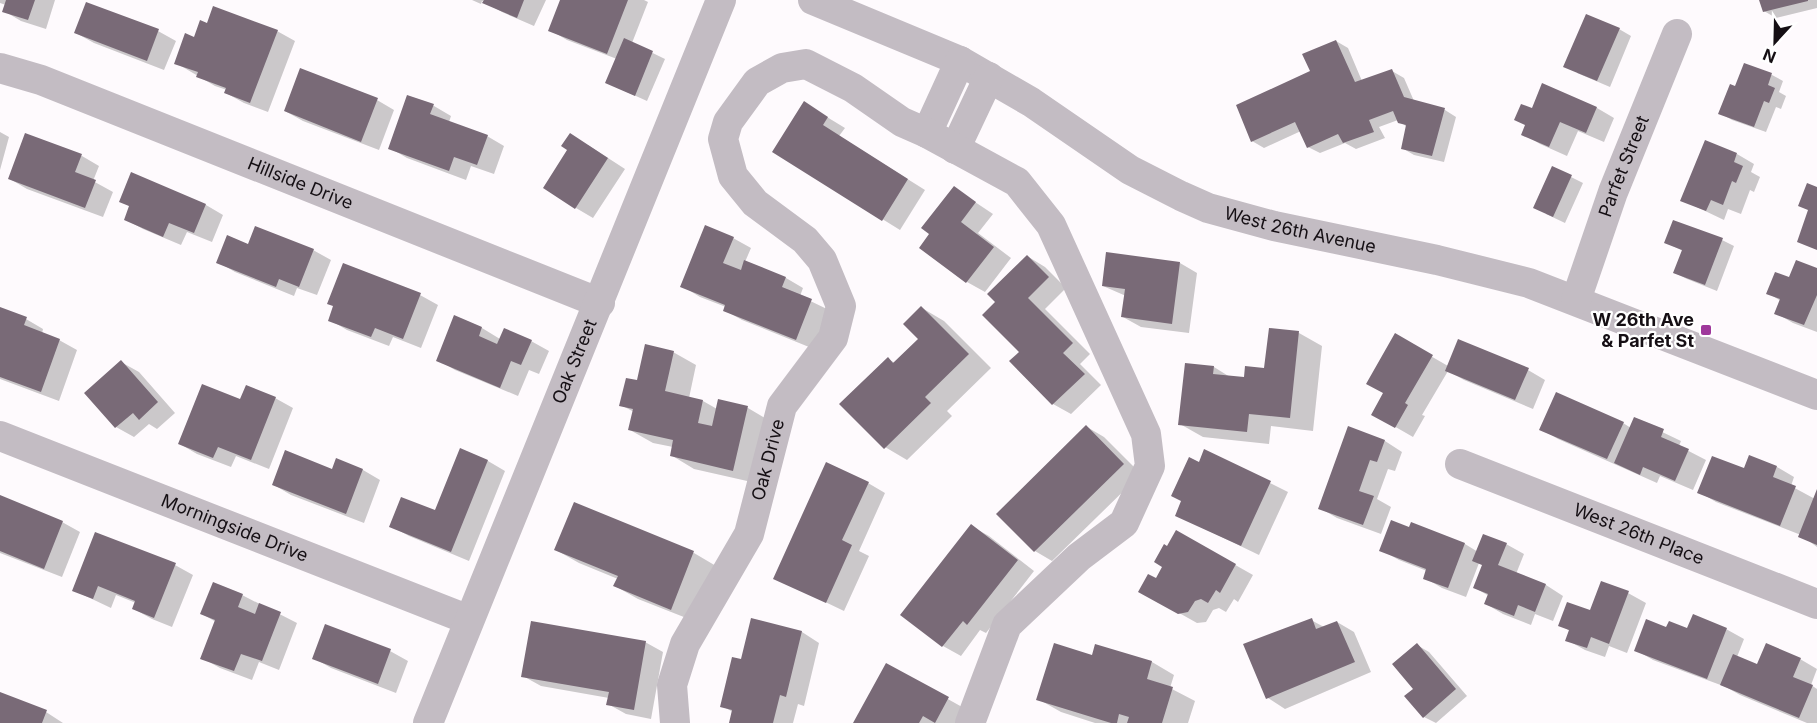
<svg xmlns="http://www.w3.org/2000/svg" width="1817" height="723" viewBox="0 0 1817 723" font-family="Inter,sans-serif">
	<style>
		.shadow { fill: #0003 }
		.building { fill: #796a77 }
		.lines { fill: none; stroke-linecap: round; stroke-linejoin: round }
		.minor { stroke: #c3bcc3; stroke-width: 30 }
		.poi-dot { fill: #9f389b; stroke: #fff; stroke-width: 2 }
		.labels { text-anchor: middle; stroke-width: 4.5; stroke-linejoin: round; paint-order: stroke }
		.street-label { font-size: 18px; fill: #150f14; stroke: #fff }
		.poi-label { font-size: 18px; font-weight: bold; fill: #150f14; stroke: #fff; text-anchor: end }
	</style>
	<rect width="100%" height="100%" fill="#fefafd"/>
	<path class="shadow" d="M0 0H55L46 29 21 21 4 11 6 5 0 3Z
		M472 0H546L534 26 502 12 482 1 481 4Z
		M561 0H644L648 2 632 43 665 59 647 101 607 83 617 59 567 40 550 30Z
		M1761 0H1817V8L1776 18 1764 11Z
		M208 25 277 31 295 41 268 112 244 103 226 93 227 90 215 86 176 63Z
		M1619 29 1631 36 1610 87 1577 73Z
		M158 31 176 41 164 70 94 43 76 33Z
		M1336 41 1348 48 1362 81 1392 71 1404 78 1414 101 1445 110 1456 117 1444 162 1414 155 1402 148 1407 127 1398 120 1379 127 1385 138 1356 149 1345 143 1320 153 1308 147 1301 131 1264 148 1252 141 1312 71Z
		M1745 65 1772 75 1783 81 1779 92 1786 96 1781 109 1776 107 1766 132 1732 120 1720 113 1736 88Z
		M1543 85 1597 108 1614 118 1604 142 1578 131 1567 156 1540 144 1523 134Z
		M408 97 434 106 451 116 449 122 487 136 504 146 494 174 471 166 466 180 407 158 390 148Z
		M377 100 394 110 379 150 303 121 285 111Z
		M822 114 845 128 839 136 925 190 900 230 774 152Z
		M0 132 9 137 0 170Z
		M26 135 82 156 99 166 93 181 113 192 103 217 27 189 10 179Z
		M588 145 625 169 593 218 576 208 569 149Z
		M1737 154 1754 164 1751 172 1760 177 1754 192 1750 190 1741 214 1728 209 1724 220 1682 200Z
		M1553 168 1583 183 1565 223 1546 214Z
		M954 188 993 214 978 233 1011 258 985 292 967 282 921 247 931 234Z
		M121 201 206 205 223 215 212 242 187 232 181 245 143 229 125 219 131 207Z
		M733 238 751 248 745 262 786 278 803 288 800 296 829 310 814 349 742 320 724 310 726 307 700 297 682 286Z
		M1722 240 1734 246 1717 291 1687 279 1675 273 1683 251 1665 242Z
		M249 246 313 250 331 260 317 295 297 288 294 296 235 272 218 262Z
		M1027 256 1045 267 1066 288 1045 309 1090 354 1080 364 1101 385 1071 414 1053 404 1011 361 1021 352 997 302Z
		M1180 263 1197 273 1189 333 1141 327 1123 317 1126 296 1103 286Z
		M1817 270V332L1793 323 1776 313 1781 301 1768 293 1790 279Z
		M420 295 438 305 421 348 393 337 389 346 347 330 330 320Z
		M922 308 944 321 991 368 947 411 952 416 907 460 885 447 888 359 895 363 920 339Z
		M0 309 26 319 43 329 42 334 59 340 77 350 59 401 0 379Z
		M455 317 482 328 500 339 531 341 549 351 539 374 529 370 518 396 455 370 438 360Z
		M1270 330 1299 333 1322 346 1313 431 1271 426 1269 444 1203 437 1180 424 1186 364 1214 367 1230 377 1246 379 1266 369Z
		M1396 336 1448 366 1528 370 1545 380 1533 409 1464 380 1448 371 1422 415 1425 416 1413 437 1373 414 1385 393Z
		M673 352 696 365 689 398 703 401 717 409 719 401 748 408 770 421 756 483 694 469 671 455 673 447 653 443 630 430 634 412 621 405 638 382Z
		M121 362 139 372 175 413 157 429 149 424 134 437 116 427Z
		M275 398 293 408 269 469 236 456 231 467 197 454 180 444 241 401Z
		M1635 419 1681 441 1679 446 1706 460 1693 490 1660 476 1657 483 1558 439 1541 429 1623 423 1631 428Z
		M1087 427 1104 437 1141 474 1052 561 1035 551Z
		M1348 428 1385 441 1402 452 1395 471 1388 469 1377 499 1391 507 1381 534 1337 518 1320 508Z
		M461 450 488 461 505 471 469 561 409 536 391 526 436 512Z
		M1205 451 1288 492 1259 555 1176 515Z
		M1750 457 1777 467 1794 477 1791 486 1815 499 1817 493V547L1801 535 1716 502 1699 492 1745 470Z
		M337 460 363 470 380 480 364 523 291 495 274 485 333 471Z
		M868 483 885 493 859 551 869 556 844 611 775 578Z
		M0 497 62 522 80 532 62 577 0 553Z
		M575 504 694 553 716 566 694 621 638 599 615 586 618 579 579 563 556 550Z
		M1412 524 1465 544 1478 552 1506 544 1524 554 1516 574 1546 585 1563 596 1553 621 1535 614 1531 625 1503 614 1486 604 1489 596 1475 588 1483 565 1479 563 1466 597 1442 588 1425 578 1427 571 1399 560 1381 550 1410 529Z
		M971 526 989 536 1034 571 986 633 980 630 961 656 943 646 902 614Z
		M1177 532 1253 575 1238 602 1234 599 1226 612 1219 608 1213 610 1206 622 1197 623 1140 591 1157 580 1164 567 1168 548Z
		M96 533 175 565 193 575 172 627 152 619 134 609 136 603 116 595 111 608 73 590Z
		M1628 593 1646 603 1627 653 1609 646 1605 657 1585 650 1567 640 1570 631 1560 625Z
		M242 595 297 623 279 670 259 662 252 680 220 668 202 658 216 622 202 614Z
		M752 620 802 632 819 643 804 706 798 704 793 723H730L733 712 722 706 742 661Z
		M1311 620 1324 627 1337 622 1354 632 1371 672 1285 709 1268 698 1245 645Z
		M1667 629H1726L1744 639 1737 657 1758 666 1800 659 1817 669 1811 685 1817 689V723H1807L1740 695 1726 687 1653 660 1636 650Z
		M645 642 663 652 651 719 626 714 608 704 609 698 541 686 523 676Z
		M1096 645 1152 662 1174 675 1170 688 1195 701 1188 723H1095L1061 712 1038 699 1093 657Z
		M1417 645 1429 652 1467 696 1436 723 1424 717 1415 689Z
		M390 651 408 661 396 693 331 668 314 658Z
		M887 665 971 712 965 723H855Z
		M0 694 46 712 63 723H0Z"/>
	<path class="building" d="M6 0H35L28 20 2 12Z
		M484 0H524L517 18 482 3Z
		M560 0H628L607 54 548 31Z
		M1759 0H1808V1L1763 12Z
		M86 2 159 29 147 61 74 33Z
		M213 6 278 30 250 103 224 93 226 88 196 77 198 72 174 64 185 33 194 37 200 20 207 23Z
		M1586 14 1620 28 1597 81 1563 67Z
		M624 38 653 51 635 96 605 83Z
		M1336 40 1355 82 1392 69 1404 97 1445 108 1432 156 1401 149 1406 125 1398 123 1393 111 1369 120 1374 132 1343 143 1338 134 1307 148 1295 122 1251 142 1236 105 1310 71 1302 54Z
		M1744 63 1772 73 1768 85 1775 88 1769 103 1764 101 1754 127 1718 114 1730 84 1735 86Z
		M300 68 378 98 361 142 284 111Z
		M1542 83 1597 107 1586 133 1560 122 1549 147 1521 135 1525 125 1514 120 1521 104 1532 108Z
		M407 95 434 104 430 114 488 135 477 165 454 157 449 171 388 149Z
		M804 101 828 117 823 125 908 179 882 221 772 152Z
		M25 133 82 154 75 172 96 180 85 208 8 179Z
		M570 133 608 158 575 209 543 188 567 150 561 146Z
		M1705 140 1737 153 1734 162 1743 166 1736 183 1732 181 1723 205 1711 200 1706 211 1680 201Z
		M1552 166 1572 175 1553 217 1533 208Z
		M131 172 206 204 194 233 169 223 163 237 124 220 129 206 119 202Z
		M1807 183 1817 187V250L1797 242 1808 210 1798 206Z
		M954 186 976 202 961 222 994 247 966 283 919 248 929 234 921 228Z
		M1673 220 1723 238 1705 285 1673 273 1682 250 1664 243Z
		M705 225 734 237 723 263 741 270 744 260 786 277 782 287 812 299 796 340 723 311 725 305 680 287Z
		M255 226 314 249 299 287 279 279 276 287 216 263 227 235 248 244Z
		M1106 252 1180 262 1172 324 1121 317 1125 289 1102 286Z
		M1027 255 1049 277 1028 298 1073 343 1063 353 1085 374 1052 405 1009 361 1019 352 982 315 995 302 987 294Z
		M1796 260 1817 268V295L1804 325 1774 314 1780 299 1766 294 1775 272 1789 277Z
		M343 263 421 293 403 339 375 328 371 337 328 321 333 306 327 304Z
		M921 306 969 354 925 397 931 403 884 449 839 404 888 357 893 363 918 339 903 324Z
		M0 307 27 317 24 325 60 339 41 392 0 377Z
		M454 315 482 327 479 336 497 344 504 328 532 340 521 365 511 361 500 388 436 361Z
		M1269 328 1299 331 1290 418 1249 414 1247 432 1178 425 1185 363 1214 366 1213 374 1244 377 1245 366 1264 368Z
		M1395 333 1433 355 1405 403 1408 405 1395 428 1371 415 1383 393 1366 384Z
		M1458 339 1529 368 1515 400 1445 371Z
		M645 344 674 351 665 391 703 400 698 423 712 426 718 399 748 406 733 471 670 456 673 440 628 430 633 409 619 406 626 378 637 380Z
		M121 360 158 402 139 420 133 413 115 428 84 393Z
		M202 384 240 399 246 385 276 397 251 460 218 447 213 458 178 444Z
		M1556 392 1624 422 1607 459 1539 430Z
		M1634 417 1664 429 1661 437 1689 449 1675 481 1643 467 1640 475 1614 463Z
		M1086 425 1124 464 1034 552 996 514Z
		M1348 426 1385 440 1377 462 1370 460 1359 491 1374 496 1363 525 1318 509Z
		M460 448 488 460 451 552 389 527 401 497 435 510Z
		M1204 449 1271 481 1241 546 1175 516 1181 501 1171 496 1189 457 1199 462Z
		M285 450 332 469 336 458 363 469 346 514 272 485Z
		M1749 455 1777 466 1773 477 1796 486 1780 526 1697 493 1712 456 1744 468Z
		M826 462 869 482 842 540 852 545 826 603 773 579Z
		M1817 489V545L1798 537Z
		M0 495 63 521 44 569 0 551Z
		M574 502 694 551 671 610 613 586 618 576 554 550Z
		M1391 520 1409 527 1411 522 1465 543 1448 588 1423 579 1426 569 1379 551Z
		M971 524 1018 560 967 625 963 621 942 647 900 615Z
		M1176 530 1236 564 1220 593 1216 590 1208 603 1201 599 1195 601 1188 612 1178 614 1138 592 1148 574 1156 578 1162 567 1154 562 1164 544 1167 546Z
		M95 532 176 563 154 618 132 609 135 601 98 586 93 599 72 591Z
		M1483 534 1507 543 1498 565 1546 584 1535 612 1518 605 1514 616 1484 604 1488 594 1473 588 1482 565 1472 561Z
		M1601 581 1629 591 1609 644 1591 637 1587 648 1565 641 1569 630 1558 626 1567 602 1590 610Z
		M213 582 243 594 238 607 255 614 259 603 281 612 262 661 241 654 234 671 200 659 215 620 200 614Z
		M1693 614 1727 628 1707 679 1634 651 1646 619 1666 627 1669 621 1687 628Z
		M751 618 802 631 786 697 780 695 773 723H729L732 710 720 707 732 657 741 659Z
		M1312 618 1316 629 1337 621 1355 662 1266 699 1243 644Z
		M531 621 646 641 634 710 606 705 609 692 521 677Z
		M325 624 391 649 378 684 312 659Z
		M1054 643 1092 655 1095 644 1152 661 1147 679 1173 687 1162 723H1127L1129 717 1119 714 1117 723H1111L1036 700Z
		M1417 643 1456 689 1423 718 1404 696 1413 689 1392 664Z
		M1766 643 1801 658 1793 677 1813 685 1799 718 1720 685 1733 654 1757 664Z
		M886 663 949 697 935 723 923 716 919 723H853Z
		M0 692 47 710 42 723H0Z"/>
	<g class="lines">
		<g class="minor">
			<path id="s1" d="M813 0 960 61 1031 102 1130 170 1181 196 1208 208 1274 226 1437 260 1529 283 1817 395"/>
			<path id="s2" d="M0 68 41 80 600 303"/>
			<path d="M927 133 960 61"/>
			<path d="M955 149 989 77"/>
			<path id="s3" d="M1576 300 1613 192 1677 34"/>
			<path id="s4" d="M0 436 469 620"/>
			<path id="s5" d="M1460 464 1817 604"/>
			<path id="s6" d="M428 723 721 0"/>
			<path id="s7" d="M675 723 672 685 685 644 749 534 782 406 833 338 841 306 822 260 805 240 755 203 733 176 723 139 728 122 757 82 782 68 806 64 853 88 902 122 927 133 1017 182 1051 225 1146 434 1150 466 1124 523 1079 557 1007 625 970 723"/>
		</g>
	</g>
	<rect class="poi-dot" x="1700" y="324" width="12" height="12" rx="3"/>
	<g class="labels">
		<g class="street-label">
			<text dy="6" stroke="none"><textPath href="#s3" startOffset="142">Parfet Street</textPath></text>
			<text dy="6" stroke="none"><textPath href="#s2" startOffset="322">Hillside Drive</textPath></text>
			<text dy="6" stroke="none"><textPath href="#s1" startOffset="543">West 26th Avenue</textPath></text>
			<text dy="6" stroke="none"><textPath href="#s6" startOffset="390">Oak Street</textPath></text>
			<text dy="6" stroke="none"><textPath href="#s7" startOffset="285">Oak Drive</textPath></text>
			<text dy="6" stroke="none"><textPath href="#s4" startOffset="252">Morningside Drive</textPath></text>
			<text dy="6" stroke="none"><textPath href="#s5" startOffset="192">West 26th Place</textPath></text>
		</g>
		<g class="poi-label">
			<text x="1694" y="326">W 26th Ave<tspan x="1694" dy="21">&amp; Parfet St</tspan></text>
		</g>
	</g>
	<g transform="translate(1775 42) rotate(202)" stroke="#ffffff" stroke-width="4.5" paint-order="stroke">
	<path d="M0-4.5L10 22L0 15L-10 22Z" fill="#150f14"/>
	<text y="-9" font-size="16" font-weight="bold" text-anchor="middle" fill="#150f14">N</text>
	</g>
</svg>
